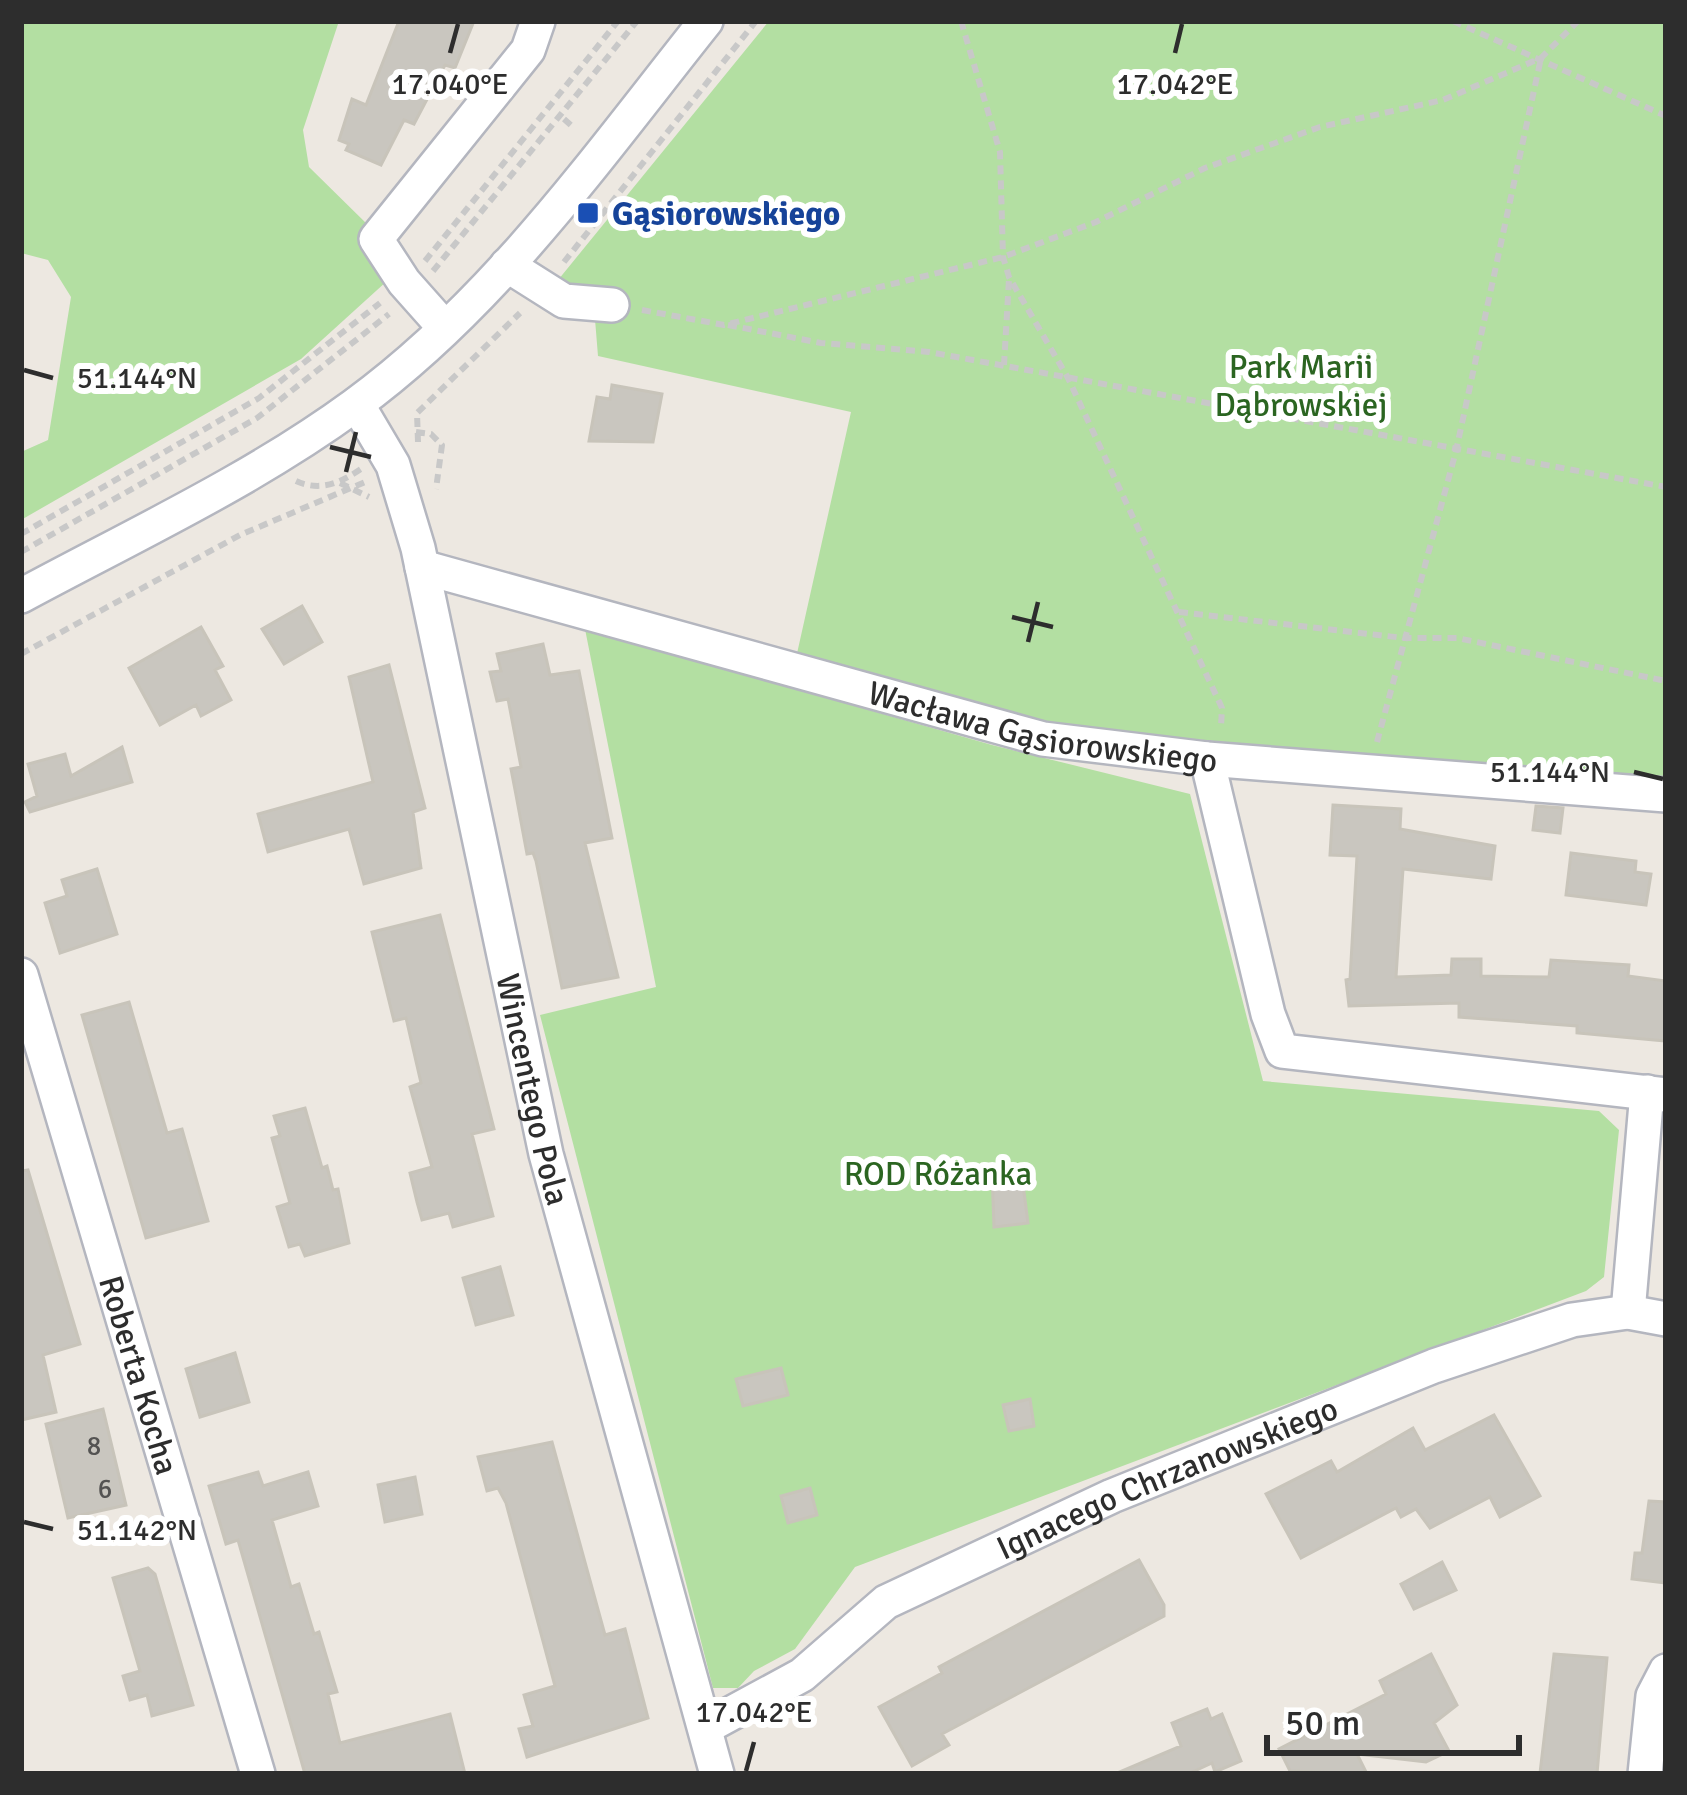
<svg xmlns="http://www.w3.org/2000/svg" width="1687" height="1795" viewBox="0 0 1687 1795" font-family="Signika,sans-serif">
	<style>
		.green { fill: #b3dfa2 }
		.building { fill: #c9c6bf; stroke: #c8c4ba; stroke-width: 3 }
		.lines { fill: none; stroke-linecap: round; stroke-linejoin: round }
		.minor-casing { stroke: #b4b6bf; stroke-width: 38 }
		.path { stroke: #c8c8c8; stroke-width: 6; stroke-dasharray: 9 6; stroke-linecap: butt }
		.minor { stroke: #fff; stroke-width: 33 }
		.ticks { fill: none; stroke: #2d2d2d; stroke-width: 4.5 }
		.transit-dot { fill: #1a4fb4; stroke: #fff; stroke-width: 4.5 }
		.labels { text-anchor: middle; stroke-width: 12; stroke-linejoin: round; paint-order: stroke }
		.number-label { font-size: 27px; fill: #545352 }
		.transit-label { font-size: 33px; font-weight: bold; fill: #164399; stroke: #fff; text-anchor: start }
		.park-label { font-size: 33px; fill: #2b6521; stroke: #fff }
		.street-label { font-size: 33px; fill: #2d2d2d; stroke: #fff }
		.ticks-label { font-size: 30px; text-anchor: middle; fill: #2d2d2d; stroke: #fff; stroke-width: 12; stroke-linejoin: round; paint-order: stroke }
	</style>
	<rect width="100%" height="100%" fill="#ede8e1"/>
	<path class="green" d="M21 21H339L303 130 309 167 369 226 359 241 387 281 301 359 21 520V452L48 440 71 297 48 260 21 253Z
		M769 21H1666V784L1067 727 964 705 796 658 851 412 598 356 593 295 554 285Z
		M585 629 992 745 1190 794 1263 1081 1599 1111 1619 1130 1604 1277 1586 1291 855 1567 795 1649 754 1671 738 1688H713L540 1015 656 987Z"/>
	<path class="building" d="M399 21H474L455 68 445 65 414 124 404 120 381 165 346 150 349 144 339 140 352 99 366 105Z
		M612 385 662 394 653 442 589 441 597 397 610 399Z
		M302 606 322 642 284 664 262 629Z
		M201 627 223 666 215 670 231 700 201 716 196 705 160 725 129 668Z
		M543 644 550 675 579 671 612 838 585 843 618 977 562 988 536 861 533 853 527 854 516 795 511 769 521 767 508 699 497 701 490 672 501 671 497 654Z
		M389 665 425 808 413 812 421 868 364 884 349 829 268 852 258 814 373 782 349 677Z
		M122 747 132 782 30 812 25 802 37 796 28 764 65 754 71 776Z
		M1333 805 1401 809 1400 829 1495 846 1491 879 1403 869 1396 977 1451 975 1452 959H1481V976L1549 977 1551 960 1629 965 1628 976 1666 981V1041L1577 1033V1026L1459 1017V1003L1349 1006 1346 980 1350 979 1357 856 1330 855Z
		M1536 806 1563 808 1560 833 1533 830Z
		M1571 853 1636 861 1635 872 1651 874 1646 905 1566 895Z
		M97 869 117 934 60 953 45 903 67 896 62 880Z
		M440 915 494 1129 472 1134 493 1216 453 1227 449 1213 422 1220 417 1202 410 1173 432 1167 410 1087 421 1083 406 1018 394 1021 372 932Z
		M129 1002 167 1133 182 1129 208 1221 146 1238 82 1015Z
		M305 1108 322 1168 327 1166 333 1190 338 1189 349 1243 305 1256 300 1244 289 1247 277 1207 290 1203 272 1138 280 1136 274 1116Z
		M1021 1169 1028 1223 994 1227 992 1173Z
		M28 1170 80 1344 43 1355 56 1412 21 1420V1171Z
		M500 1267 513 1315 476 1325 463 1278Z
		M235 1353 249 1402 200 1417 186 1369Z
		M781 1368 788 1395 743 1406 736 1379Z
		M1030 1399 1034 1426 1009 1431 1003 1405Z
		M103 1409 126 1505 68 1518 46 1424Z
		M1494 1415 1540 1496 1500 1517 1490 1497 1430 1528 1416 1509 1401 1517 1396 1508 1301 1558 1266 1494 1331 1461 1337 1472 1413 1428 1425 1450Z
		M552 1442 605 1635 625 1629 648 1718 527 1757 519 1729 533 1726 524 1695 555 1686 506 1503 498 1488 487 1491 478 1457Z
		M258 1472 263 1486 308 1472 318 1506 272 1520 291 1587 299 1584 314 1634 319 1632 337 1692 328 1694 340 1743 450 1714 465 1774H305L238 1540 226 1544 209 1486Z
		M415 1477 422 1514 385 1522 378 1485Z
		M810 1488 817 1515 788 1523 781 1496Z
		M1649 1501 1666 1502V1583L1632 1579 1635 1553H1642Z
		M1139 1560 1164 1605V1616L942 1734 949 1745 912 1766 879 1707 942 1673 939 1667Z
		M1442 1562 1456 1590 1414 1609 1401 1584Z
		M148 1568 155 1574 193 1705 152 1716 147 1695 130 1700 123 1676 140 1671 113 1578Z
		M1431 1654 1457 1705 1434 1723 1449 1751 1426 1762 1357 1754 1367 1774 1290 1771 1279 1749 1386 1694 1380 1681Z
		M1554 1654 1607 1658 1597 1774 1540 1773Z
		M1207 1709 1211 1719 1222 1714 1241 1761 1215 1772 1212 1763 1188 1774H1115L1181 1746 1172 1723Z"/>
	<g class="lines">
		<g class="minor-casing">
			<g id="minor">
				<path d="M507 265 564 301 612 305"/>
				<path d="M444 327 404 282 376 239 528 50 538 21"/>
				<path id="s1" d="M357 404 393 465 418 548 546 1154 717 1774"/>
				<path id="s2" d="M422 567 1043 739 1207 759 1666 795"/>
				<path d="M21 596C134 535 251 481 355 405 495 303 599 155 706 21"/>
				<path d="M1207 759 1268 1014 1282 1051 1666 1095"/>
				<path id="s3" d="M21 975 258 1774"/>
				<path d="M1628 1312 1647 1092"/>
				<path id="s4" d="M706 1727 802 1675 886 1602 1112 1496 1434 1366 1572 1320 1628 1312 1666 1319"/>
				<path d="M1645 1774 1653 1696 1666 1671"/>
			</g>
		</g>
		<path class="path" d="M961 21 1000 152 1003 257 1009 277 1068 378 1222 708 1221 727
			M1453 21 1666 116
			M564 119 573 127
			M425 261 618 21
			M564 262 756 21
			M433 271 637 21
			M642 310 724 325 1003 257 1096 222 1205 168 1320 127 1443 100 1541 58 1578 21
			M728 325 821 343 929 352 1666 487
			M1004 365 1009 279
			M416 432 431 434 442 445 436 489
			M418 442 417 413 520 313
			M296 481C320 492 340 483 361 469
			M340 483 369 497
			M21 534 259 398 380 303
			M21 552 257 418 389 314
			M1179 612 1404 638H1457L1666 681
			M21 654 240 535 365 482
			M1377 742 1456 451 1541 58"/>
		<use href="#minor" class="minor"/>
	</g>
	<path class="ticks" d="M450 53 458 24M1175 53 1182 24M24 370 53 378M330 447 371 457M346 472 356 432M1012 617 1053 627M1028 642 1038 602M1634 772 1663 779M24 1522 53 1529M746 1771 754 1742"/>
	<rect class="transit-dot" x="576" y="201" width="24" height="24" rx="6"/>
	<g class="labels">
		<g class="number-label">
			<text x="94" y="1455">8</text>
			<text x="105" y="1498">6</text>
		</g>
		<g class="transit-label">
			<text x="612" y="225">Gąsiorowskiego</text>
		</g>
		<g class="park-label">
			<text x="1301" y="378">Park Marii<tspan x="1301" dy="38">Dąbrowskiej</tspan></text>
			<text x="938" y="1185">ROD Różanka</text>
		</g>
		<g class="street-label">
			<text dy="12" stroke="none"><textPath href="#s2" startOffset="642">Wacława Gąsiorowskiego</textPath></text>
			<text dy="12" stroke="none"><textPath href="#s1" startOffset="711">Wincentego Pola</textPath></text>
			<text dy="12" stroke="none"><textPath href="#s3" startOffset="417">Roberta Kocha</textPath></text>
			<text dy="12" stroke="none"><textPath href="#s4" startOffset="528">Ignacego Chrzanowskiego</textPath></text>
		</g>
	</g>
	<g class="ticks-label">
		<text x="1175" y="94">17.042°E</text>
		<text x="450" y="94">17.040°E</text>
		<text x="137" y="388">51.144°N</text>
		<text x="1550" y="782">51.144°N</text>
		<text x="137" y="1540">51.142°N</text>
		<text x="754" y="1722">17.042°E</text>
	</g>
	<rect width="1687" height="1795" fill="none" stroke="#2d2d2d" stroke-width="48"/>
	<path d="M1267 1735v18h252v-18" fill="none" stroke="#2d2d2d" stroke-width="6"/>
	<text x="1285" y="1735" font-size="36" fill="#2d2d2d" stroke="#ffffff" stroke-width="9" paint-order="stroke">50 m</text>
</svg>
